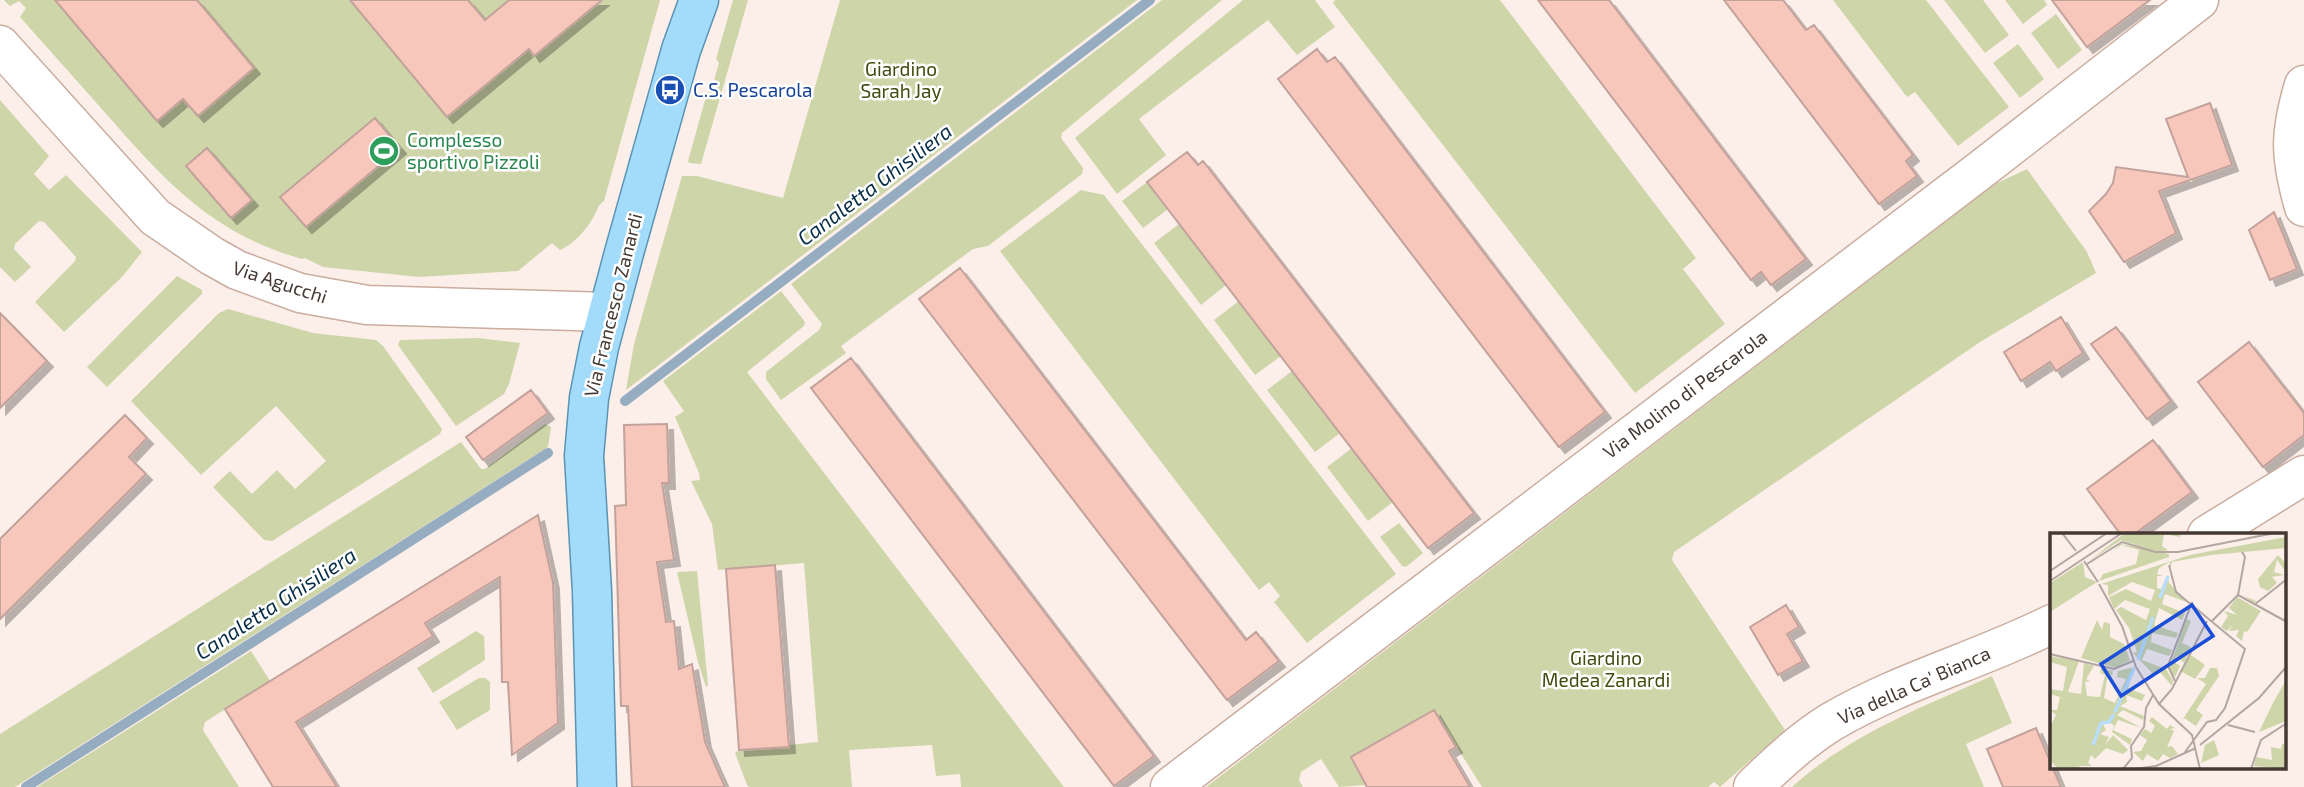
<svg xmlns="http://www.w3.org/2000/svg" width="2304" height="787" viewBox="0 0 2304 787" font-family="'Exo 2',sans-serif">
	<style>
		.green { fill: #cdd5a9 }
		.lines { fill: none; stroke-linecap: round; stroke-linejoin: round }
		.stream { stroke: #96acc0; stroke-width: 10 }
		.building { fill: #f7c7bc; stroke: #c2a29b; stroke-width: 2; filter: url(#shadow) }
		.minor-casing { stroke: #caad9f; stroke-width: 41 }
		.major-casing { stroke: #5a93b3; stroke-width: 41 }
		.minor { stroke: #fff; stroke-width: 38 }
		.major { stroke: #a3dbfb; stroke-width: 38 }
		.labels { text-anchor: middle; stroke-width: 5; stroke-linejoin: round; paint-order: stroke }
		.park-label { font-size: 19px; fill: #434b0e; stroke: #fff }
		.transit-label { font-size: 19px; fill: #164399; stroke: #fff; text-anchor: start }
		.leisure-label { font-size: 19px; fill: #27864d; stroke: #fff; text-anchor: start }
		.street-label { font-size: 19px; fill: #453933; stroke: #fff }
		.water-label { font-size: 21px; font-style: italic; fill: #082e47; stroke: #fff }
		.inset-river { fill: none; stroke: #b8defc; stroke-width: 3.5 }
		.inset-road { fill: none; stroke: #b3a6a0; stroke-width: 2 }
		.view { fill: #1d4ed8; fill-opacity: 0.15; stroke: #1d4ed8; stroke-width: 3.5 }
		.inset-edge { fill: none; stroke: #453933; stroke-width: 3.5 }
	</style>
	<defs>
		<filter id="shadow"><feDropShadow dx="6" dy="6" stdDeviation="0" flood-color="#0004"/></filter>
	</defs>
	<rect width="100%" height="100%" fill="#fcefe9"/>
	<path class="green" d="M4 0H660L604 201C597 206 598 209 594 216 588 228 573 245 560 250L552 243 518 271 419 277 323 267 305 258 302 259C213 234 167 183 108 116 79 83 49 50 20 17L26 8 19 1 10 6Z
		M733 0H748L701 164 689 163 688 161 707 93 711 91 719 63 716 59Z
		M840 0H1137L626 390 634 344 682 176H697L783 198Z
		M1162 0H1222L1062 133 1061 138 1083 168 1082 174 988 246 973 249 841 346 846 353 781 400 766 379V372L819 330 822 324 791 284Z
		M1243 0H1315L1335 27 1297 55 1268 20 1139 119 1166 155 1117 194 1075 138Z
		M1335 0H1500L1696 258 1683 269 1725 324 1635 393 1333 3Z
		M1833 0H1926L2009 107 1958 146 1915 92 1907 97Z
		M1944 0H1983L2009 35 1985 53Z
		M2005 0H2044L2047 5 2023 24Z
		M2056 14 2082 50 2058 69 2031 33Z
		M2018 44 2044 79 2020 98 1993 63Z
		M0 100 49 156 34 174 49 190 66 175 142 252 122 277 64 332 35 302 75 261 76 257 44 222 39 221 15 244 14 249 31 267 15 282 0 267Z
		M2027 169 2087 252 2096 273 1980 342 1674 552 1672 560 1785 730 1720 787 1714 782 1708 787H1482L1434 711 1351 757 1366 785 1339 787 1321 759 1301 772 1299 780 1303 787H1206L1995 184Z
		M1147 182 1168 209 1143 228 1122 201Z
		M1081 190 1104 195 1396 574 1307 643 1274 602 1280 596 1269 582 1259 590 1000 251Z
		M1179 224 1226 285 1201 305 1154 243Z
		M177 276 202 290V294L107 387 87 367Z
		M781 291 805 322 804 326 747 372 1064 787H961L960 774 936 776 932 745 849 750 852 787H749L747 785 735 753 739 750 818 742 804 563 718 570 712 524 691 481 700 480 699 473 675 417 684 411 663 381Z
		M1239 301 1281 356 1255 375 1214 320Z
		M228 309 313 333 376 340 383 346 442 429 440 434 272 541 264 540 213 487 230 471 252 494 277 470 295 489 326 461 276 406 201 475 131 401 219 313Z
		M478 338 520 343 509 384 504 394 456 426 398 345 400 340Z
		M1292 371 1340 433 1315 452 1267 390Z
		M545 424 551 427 548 447 15 787H0V734L461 442 481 469H485Z
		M1352 448 1393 502 1368 521 1327 467Z
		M1399 523 1423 553 1406 567 1402 566 1380 537Z
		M697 571 708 685 706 687 698 662 677 572Z
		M476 631 484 636 485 660 433 693 417 668Z
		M251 651 270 681 205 722 203 730 239 787H37Z
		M1992 676 2012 723 1966 744 1984 787H1792C1849 735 1922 707 1992 676Z
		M479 678H485L490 682V710L457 730 439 702Z"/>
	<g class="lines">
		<path class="stream" d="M625 401 1150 0
			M26 787 548 453"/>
	</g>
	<path class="building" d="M55 0H197L254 68 198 116 183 99 157 121Z
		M350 0H468L485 20 509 0H602L534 56 529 49 447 117Z
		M1538 0H1609L1806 259 1771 285 1761 272 1751 280Z
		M1724 0H1783L1806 30 1814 25 1913 155 1906 161 1917 176 1879 204Z
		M2052 0H2150L2087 47Z
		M1317 49 1327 62 1335 57 1605 412 1559 447 1278 79Z
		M2210 103 2232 165 2159 191 2176 233 2124 262 2089 211 2106 194 2113 183 2116 167 2188 177 2166 119Z
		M375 118 400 148 306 227 280 197Z
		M207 148 252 200 231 218 186 166Z
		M1187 152 1198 165 1203 161 1474 513 1428 548 1147 182Z
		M2274 212 2297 269 2270 280 2249 230Z
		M960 268 1246 640 1256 632 1279 661 1227 700 919 299Z
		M0 313 47 361 0 408Z
		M2061 317 2083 353 2056 371 2050 362 2021 381 2004 352Z
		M2116 327 2171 401 2147 419 2091 344Z
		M2249 342 2304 413V435L2263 467 2198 382Z
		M851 358 1154 756 1114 786 811 388Z
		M531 390 548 413 483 460 466 437Z
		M125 415 147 438 129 457 146 474 0 619V539Z
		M667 424 669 483H662L674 560 657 562 666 622 674 621 679 669 692 664 705 742 725 787H632L628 706H621L615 506 626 505 624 425Z
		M2153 440 2192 492 2133 535H2121L2087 489Z
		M538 515 553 583 558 723 512 755 508 682H502L500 577 425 623 433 636 296 722 337 787H273L225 709Z
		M775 565 789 747 739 750 726 569Z
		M1786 605 1799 627 1787 634 1803 661 1778 675 1750 627Z
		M1434 710 1456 747 1449 751 1470 787H1367L1351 757Z
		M2036 728 2061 787H2003L1987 749Z"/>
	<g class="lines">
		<g class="minor-casing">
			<path id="minor" d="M0 45 155 217 212 256 237 270 300 293 367 305 608 312
				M2304 85C2289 135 2290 157 2304 207
				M2207 535 2304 475
				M1170 787 1983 168 2199 0
				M1753 787C1777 763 1802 740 1831 722 1901 681 1980 660 2052 624"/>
		</g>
		<g class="major-casing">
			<path id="major" d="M597 787 592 591 584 456 589 398 599 347 624 253 681 50 699 0"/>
		</g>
		<use href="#minor" class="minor"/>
		<use href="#major" class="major"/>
	</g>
	<defs>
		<g id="bus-disc" transform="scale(1.575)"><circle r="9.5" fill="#1a4fb4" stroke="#fff"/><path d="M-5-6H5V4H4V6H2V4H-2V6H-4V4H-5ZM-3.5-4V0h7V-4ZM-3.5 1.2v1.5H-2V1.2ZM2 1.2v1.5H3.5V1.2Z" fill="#fff"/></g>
		<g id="stadium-disc" transform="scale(1.575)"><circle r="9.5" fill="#2e9e5b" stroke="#fff"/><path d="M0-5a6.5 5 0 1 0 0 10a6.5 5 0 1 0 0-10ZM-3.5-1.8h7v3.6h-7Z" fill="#fff"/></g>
	</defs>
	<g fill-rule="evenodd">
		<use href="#bus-disc" x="670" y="90"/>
		<use href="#stadium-disc" x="384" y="151"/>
	</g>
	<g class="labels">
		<g class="park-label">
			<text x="901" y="76">Giardino<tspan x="901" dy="22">Sarah Jay</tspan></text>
			<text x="1606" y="665">Giardino<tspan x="1606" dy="22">Medea Zanardi</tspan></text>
		</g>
		<g class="transit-label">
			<text x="693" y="97">C.S. Pescarola</text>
		</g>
		<g class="leisure-label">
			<text x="407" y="147">Complesso<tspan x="407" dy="22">sportivo Pizzoli</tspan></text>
		</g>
		<g class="street-label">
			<text transform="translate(280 282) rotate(18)" y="7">Via Agucchi</text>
			<text transform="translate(613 305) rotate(-76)" y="7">Via Francesco Zanardi</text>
			<text transform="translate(1685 394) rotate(-37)" y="7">Via Molino di Pescarola</text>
			<text transform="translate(1914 685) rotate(-24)" y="7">Via della Ca' Bianca</text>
		</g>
		<g class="water-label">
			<text transform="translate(875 185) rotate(-37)" y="7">Canaletta Ghisiliera</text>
			<text transform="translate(276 604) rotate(-33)" y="7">Canaletta Ghisiliera</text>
		</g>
	</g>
	<g transform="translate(2050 533)">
		<rect width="236" height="236" fill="#fcefe9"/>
		<path d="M75 0H131L130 4 114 1 112 13 118 17 106 19 71 7 39 28ZM236 4V15L161 22 122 29 120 36V29L109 35 107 41 113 43H107V55L111 56 118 42 119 50 139 70 115 61 112 71 135 80 132 87 109 75 104 92 128 100 126 105 102 100 101 109 122 117 119 123 97 116 92 127 116 136 123 148 122 153 109 138 100 142 102 140 83 120 87 119 79 95 66 77 71 74 96 87 100 76 75 67 64 76 59 64 76 56 101 68 105 57 82 49 58 63V52L51 51 140 22ZM70 11 119 21V24L49 48 53 41 86 31 89 17 71 12 64 18ZM228 22 236 31 237 40 227 27 224 39 234 42 222 44 227 50 204 70 194 63 206 68 218 58 210 54 208 46ZM33 29 35 44 47 49 0 79V50ZM187 64 211 78 197 99 194 98 192 108 186 103 189 97 179 98 183 91 177 98 171 94 178 83 174 78 187 82 179 75ZM136 86 141 88 132 110 141 114 134 130 127 123 123 128 130 133 125 144 119 136ZM47 87 52 97 54 89 60 91V104L74 111 80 127 66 135 31 125ZM141 122 155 132 145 146 130 138ZM0 123 29 128 18 159 31 161 34 130 44 133 36 146 40 148 35 149 37 163 50 164 55 142 50 140 51 135 63 138 62 143 58 140 54 165 65 170 76 146 67 144 68 138 84 134 78 155 95 162 92 168 76 162 77 169 70 173 94 183 93 187 73 177 67 182 92 195 68 187 63 197 82 206 80 212 62 199 64 192 60 190 53 191 56 197 50 201 59 204 55 212 63 202 78 217 73 221 56 215 45 226 41 222 38 230 42 233H28L36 236H8L0 227V194L6 182 0 177H7L10 164 0 161V156L13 158 17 134 0 129ZM160 135H167L169 143 146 177 153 182 146 193 134 185 131 189 156 151 147 145H155ZM236 147V188L209 199 223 170ZM102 184 117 196 120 192 125 195 120 196 124 198 117 214 122 213 128 221 120 225 113 221 108 228 97 221 93 228 83 219 91 218 97 207 90 202 95 196 101 200 105 193 99 188ZM164 207 169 222 151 230 155 212ZM232 211H236V236L204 233 206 224 222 227 221 214 231 216Z" fill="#cdd5a9"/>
		<path class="inset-river" d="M110 65 118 43M88 127 103 84M65 179 84 135M43 212 51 190 59 189 64 181"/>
		<path class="inset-road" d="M12 0 26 18M34 28 48 49M37 31 72 9 105 19H128L225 0M119 32 126 59 195 116 175 175 166 187 157 189 135 219M0 38 57 0M0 48 72 0M49 51 72 93 86 134 109 171 142 202 150 236M188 62 237 89M204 72 237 46M161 89 188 62 195 24 192 19M0 121 64 136 83 128M125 148 118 133 142 69M109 171 122 156 157 88M178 192 205 199M150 212 209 165 237 133M73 236 82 225 81 213 94 194 96 175 103 162M85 236 106 233 146 215M201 236 211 207 237 190"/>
		<path class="view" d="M142 72 163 103 71 163 51 131Z"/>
		<rect width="236" height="236" class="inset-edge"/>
	</g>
</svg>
